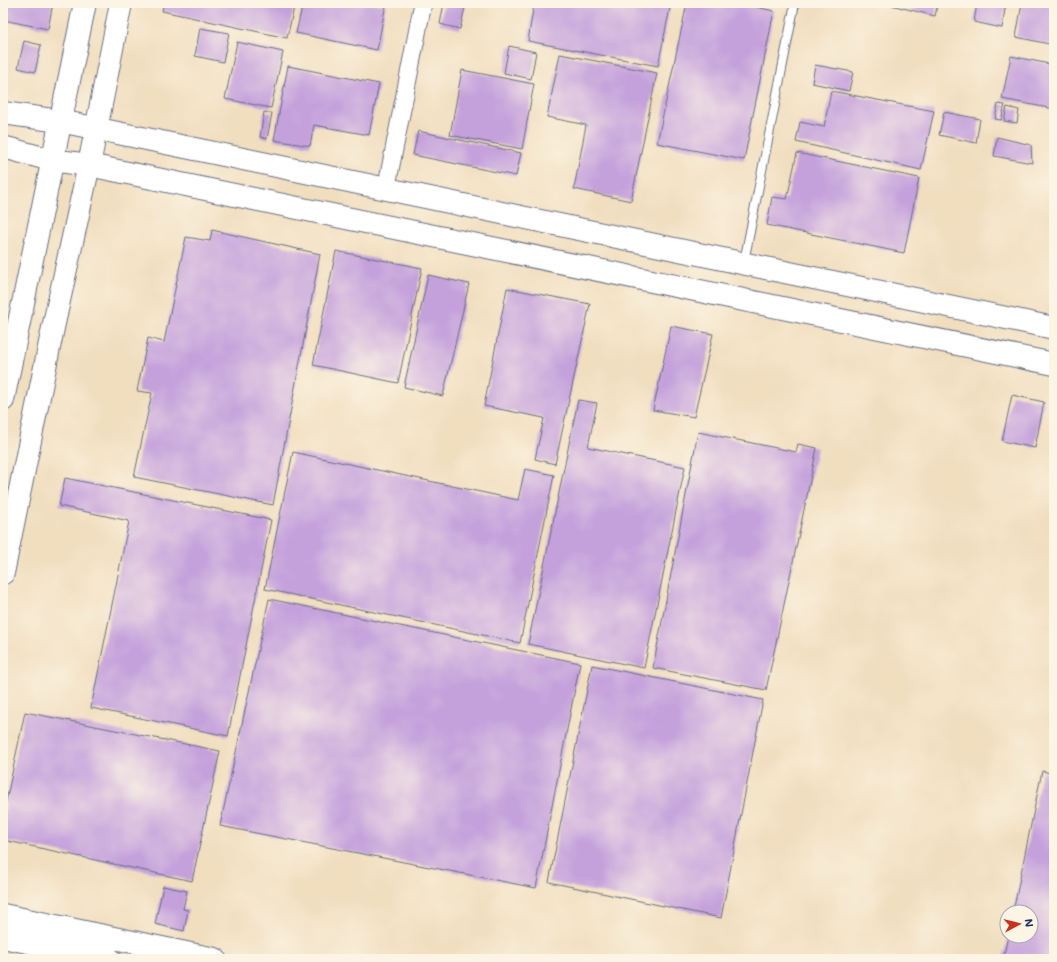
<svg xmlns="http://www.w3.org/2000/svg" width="1057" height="962" viewBox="0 0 1057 962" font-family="Mali,sans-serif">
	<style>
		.building { fill: #c5a1dc }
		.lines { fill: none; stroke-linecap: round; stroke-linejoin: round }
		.lane-casing { stroke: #666c80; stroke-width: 10 }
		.street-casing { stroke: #666c80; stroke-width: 19 }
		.secondary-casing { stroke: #666c80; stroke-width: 24 }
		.lane { stroke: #fff; stroke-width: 8 }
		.street { stroke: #fff; stroke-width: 17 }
		.secondary { stroke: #fff; stroke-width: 22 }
	</style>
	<rect width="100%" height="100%" fill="#fcf5e5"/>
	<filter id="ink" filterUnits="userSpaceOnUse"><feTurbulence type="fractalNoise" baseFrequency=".025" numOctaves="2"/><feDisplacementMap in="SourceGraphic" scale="8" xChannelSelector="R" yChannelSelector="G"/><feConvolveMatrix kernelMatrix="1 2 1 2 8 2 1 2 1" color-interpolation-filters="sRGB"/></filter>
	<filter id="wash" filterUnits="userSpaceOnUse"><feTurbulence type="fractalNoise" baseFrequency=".012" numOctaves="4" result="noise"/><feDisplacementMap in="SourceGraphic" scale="16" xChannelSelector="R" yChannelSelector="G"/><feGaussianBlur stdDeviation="0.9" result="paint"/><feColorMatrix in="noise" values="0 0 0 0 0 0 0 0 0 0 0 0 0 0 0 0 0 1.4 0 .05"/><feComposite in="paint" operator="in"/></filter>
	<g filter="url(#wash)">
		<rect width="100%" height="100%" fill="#f1debf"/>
		<g id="blocks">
			<path class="building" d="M3 3H53L48 29 3 20Z
				M164 3 242 4 295 3 287 38 162 11Z
				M303 3 386 4 377 50 296 33Z
				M444 3H466L460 29 440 24Z
				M534 3H671L658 66 528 41Z
				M687 3H738L774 11 744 160 657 143Z
				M883 3H938L935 16Z
				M977 3H1006L1002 28 974 22Z
				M1022 3H1054V45L1016 37Z
				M200 28 229 33 223 62 195 56Z
				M24 41 41 45 35 72 18 68Z
				M237 42 283 52 271 108 225 99Z
				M509 46 536 52 531 79 504 73Z
				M560 54 657 73 631 201 574 189 586 125 547 117Z
				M1011 56 1054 65V109L1002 99Z
				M815 65 853 72 849 91 812 83Z
				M288 66 379 84 369 135 314 125 310 146 274 140Z
				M462 70 534 84 522 149 450 135Z
				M831 91 934 111 921 170 796 142 800 122 824 127Z
				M998 104 1005 105 1001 120 995 119Z
				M1007 107 1019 110 1017 123 1004 121Z
				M264 112 272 113 267 139 260 137Z
				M944 112 980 119 976 143 939 135Z
				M418 131 521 153 516 176 413 155Z
				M997 137 1031 145 1032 163 994 156Z
				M797 153 919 178 904 253 767 225 772 197 787 199Z
				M212 230 320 254 273 505 134 477 152 393 137 391 148 338 164 342 186 237 210 241Z
				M336 251 422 268 398 383 313 365Z
				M428 275 469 284 443 396 404 387Z
				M507 288 590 304 555 464 535 459 544 418 484 406Z
				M671 326 713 334 694 417 653 410Z
				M1012 395 1044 402 1035 448 1002 441Z
				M578 400 597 403 588 447 685 467 644 668 528 644Z
				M698 432 796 452 798 444 817 448 766 690 653 668Z
				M293 452 518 500 525 469 554 475 520 643 265 589Z
				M65 478 271 520 228 736 91 708 129 521 59 506Z
				M269 599 580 663 536 888 220 826Z
				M592 665 763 700 721 918 549 882Z
				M25 712 220 751 192 881 3 840V816Z
				M1042 771 1054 774V959H1003L1008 936H1031V912H1013Z
				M163 886 187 891 183 909 188 910 184 931 155 924Z"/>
		</g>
	</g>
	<g filter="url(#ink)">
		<use href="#blocks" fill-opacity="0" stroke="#666c80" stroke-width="1"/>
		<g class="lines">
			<g class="lane-casing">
				<path id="lane" d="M744 262 795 3"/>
			</g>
			<g class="street-casing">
				<path id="street" d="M386 190 423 3"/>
			</g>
			<g class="secondary-casing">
				<path id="secondary" d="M3 113 60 121 1054 328
					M3 147 51 160 89 165 1054 364
					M3 400 85 3
					M3 573 53 328 89 165 121 3
					M3 915 215 959
					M3 937 110 959"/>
			</g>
			<use href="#lane" class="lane"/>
			<use href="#street" class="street"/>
			<use href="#secondary" class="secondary"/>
		</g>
	</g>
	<rect width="1057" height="962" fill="none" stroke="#fcf5e5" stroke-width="16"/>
	<g transform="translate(1019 924) rotate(83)"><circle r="19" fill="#fcf5e5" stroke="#a2a6af"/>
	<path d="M0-3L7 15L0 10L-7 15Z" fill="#c8321e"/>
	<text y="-6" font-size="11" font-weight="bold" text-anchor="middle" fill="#1b2f5e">N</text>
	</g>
</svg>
